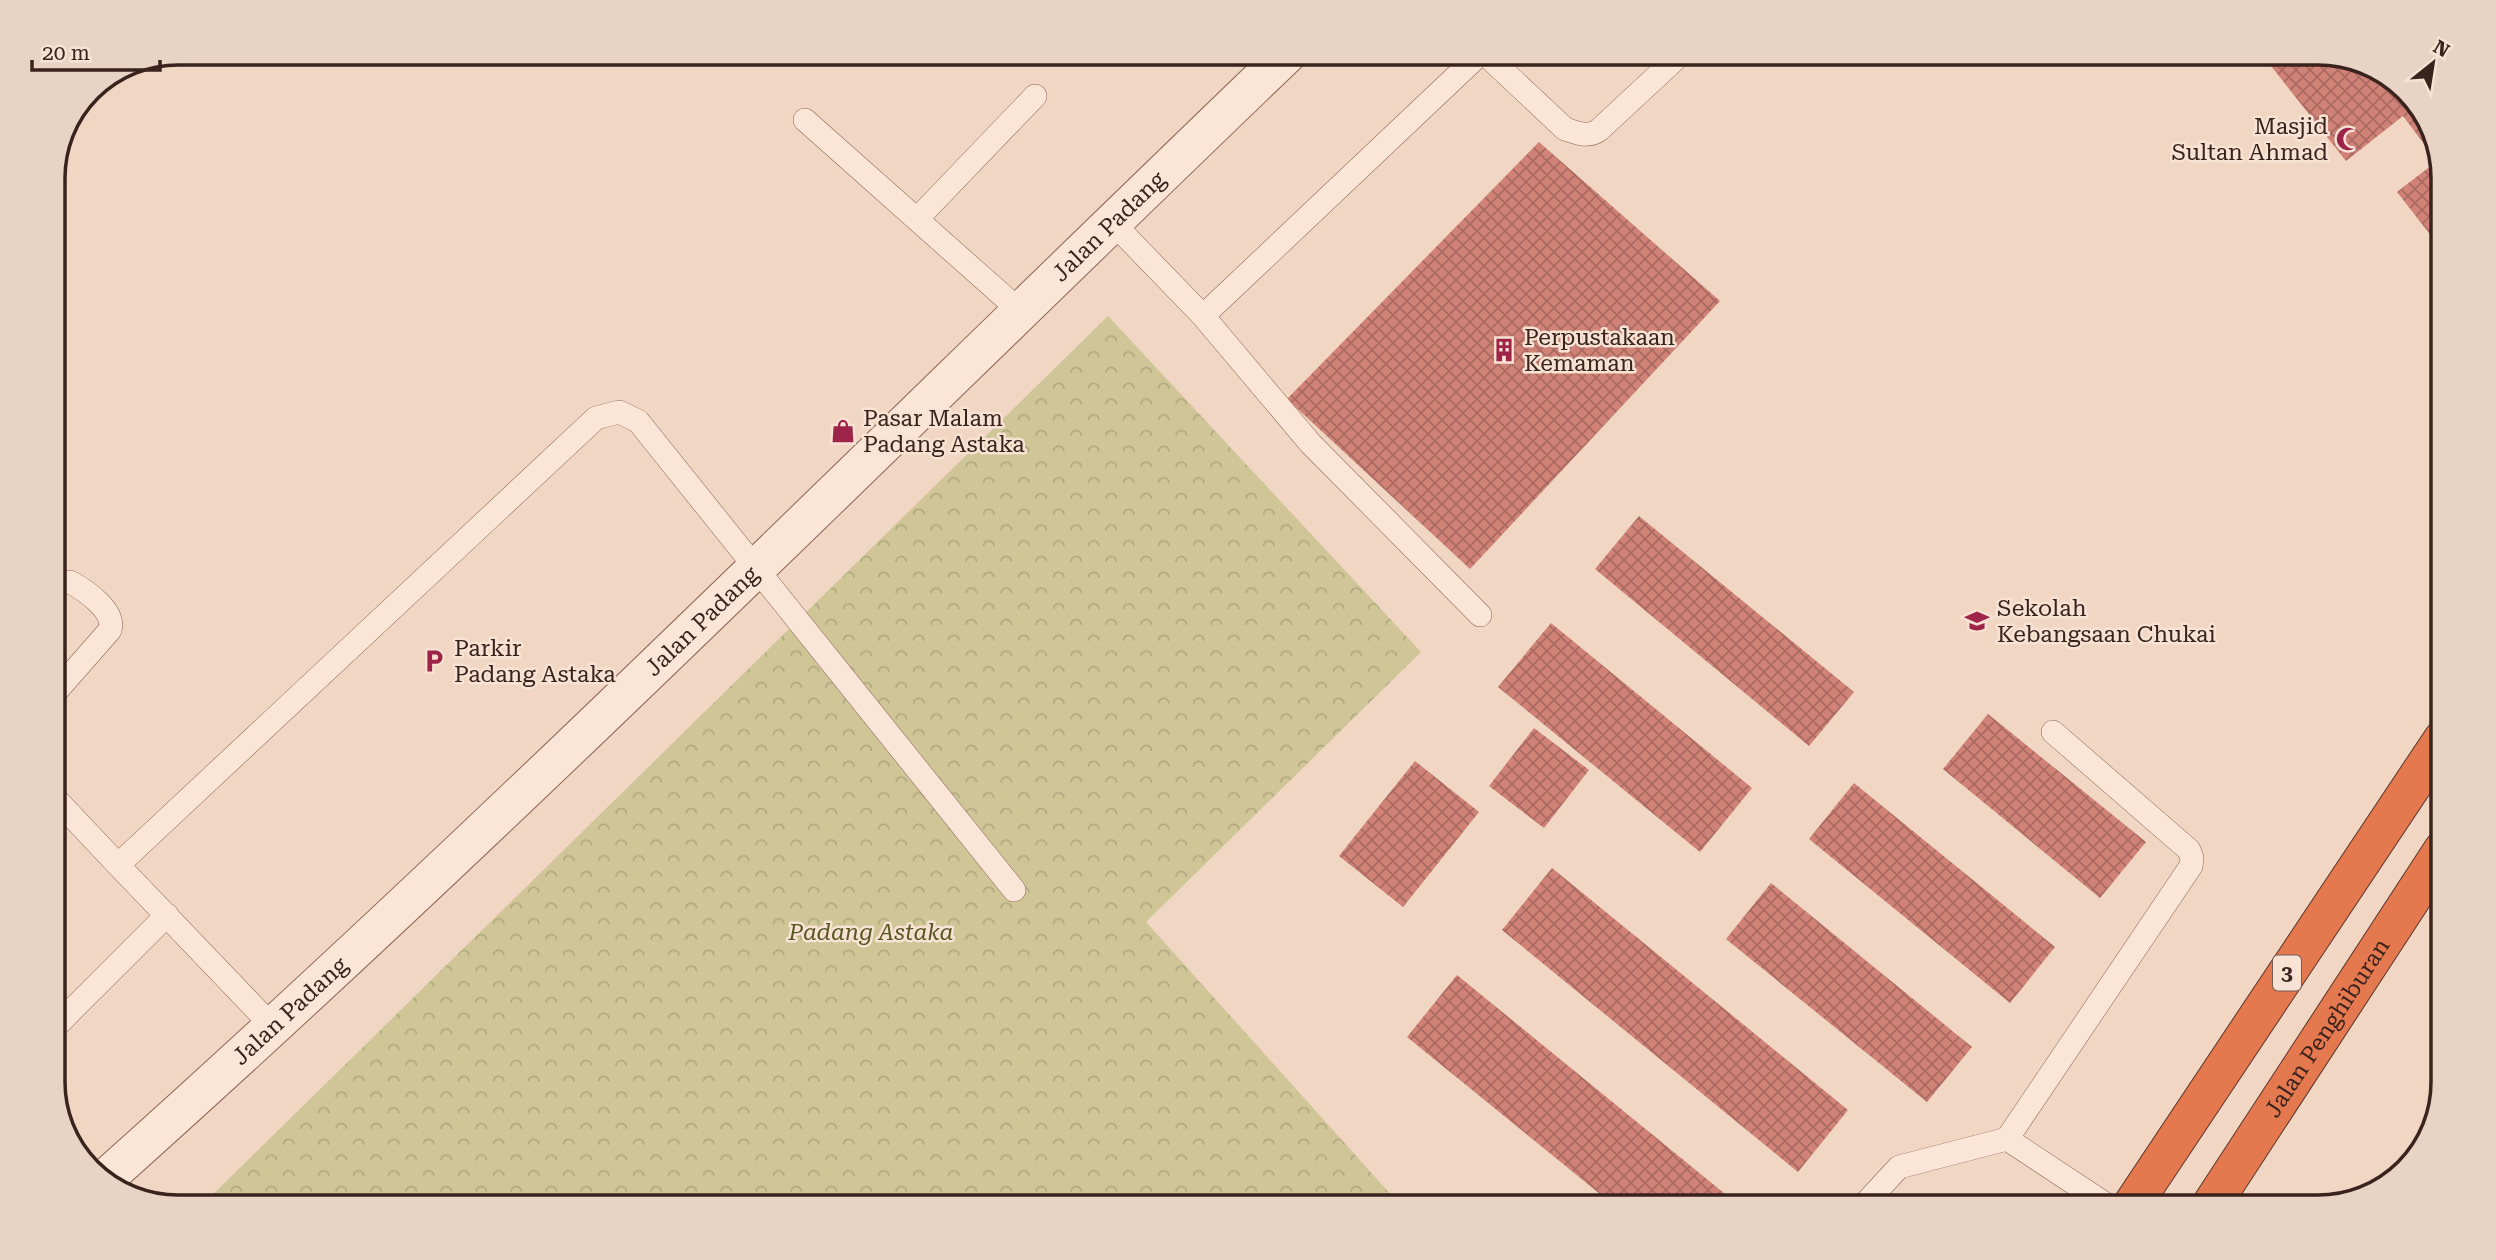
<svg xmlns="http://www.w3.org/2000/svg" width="2496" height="1260" viewBox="0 0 2496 1260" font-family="'Roboto Serif',serif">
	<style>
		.park { fill: url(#park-crowns) }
		.building { fill: url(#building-cross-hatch) }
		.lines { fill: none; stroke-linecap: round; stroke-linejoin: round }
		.lane-casing { stroke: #8c6558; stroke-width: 24 }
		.street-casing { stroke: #8c6558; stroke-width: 40 }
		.highway-casing { stroke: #59352d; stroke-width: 40 }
		.lane { stroke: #fae5d7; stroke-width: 23 }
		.street { stroke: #fae5d7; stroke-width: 38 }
		.highway { stroke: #e4784f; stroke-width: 38 }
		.labels { text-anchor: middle; stroke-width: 5; stroke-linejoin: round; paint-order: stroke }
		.shield { fill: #f7e2d3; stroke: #735c54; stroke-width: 2 }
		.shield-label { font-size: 21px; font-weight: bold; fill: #3b231d }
		.poi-label { font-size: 23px; fill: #3b231d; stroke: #f7e2d3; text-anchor: start }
		.street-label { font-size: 23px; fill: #3b231d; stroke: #f7e2d3 }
		.park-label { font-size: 23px; font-style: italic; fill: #585623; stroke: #f7e2d3 }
		.rim { fill: none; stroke: #3b231d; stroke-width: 3.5 }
	</style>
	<defs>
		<pattern id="park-crowns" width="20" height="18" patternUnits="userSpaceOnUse" patternTransform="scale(1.75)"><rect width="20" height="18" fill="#cfc596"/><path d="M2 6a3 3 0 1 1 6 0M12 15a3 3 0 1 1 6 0" fill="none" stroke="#b3a981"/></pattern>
		<pattern id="building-cross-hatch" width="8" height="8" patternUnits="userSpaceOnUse" patternTransform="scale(1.75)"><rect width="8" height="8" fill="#d08277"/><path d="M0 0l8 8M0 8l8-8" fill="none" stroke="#aa6a61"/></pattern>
	</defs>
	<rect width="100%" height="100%" fill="#f0d6c3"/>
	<path class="park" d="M1108 316 1421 652 1146 922 1402 1207H200Z"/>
	<path class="building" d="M2260 52H2318L2373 65 2422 108 2443 170V251L2397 192 2437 161 2403 116 2346 161Z
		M1539 142 1720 301 1470 569 1287 399Z
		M1639 516 1854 692 1809 746 1595 569Z
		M1551 623 1752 788 1700 852 1498 687Z
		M1988 714 2146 842 2100 898 1943 769Z
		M1534 728 1589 770 1544 828 1489 786Z
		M1415 761 1479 812 1403 907 1339 856Z
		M1854 783 2055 947 2010 1003 1809 839Z
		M1552 868 1848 1110 1798 1172 1502 930Z
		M1771 883 1972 1047 1927 1102 1726 939Z
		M1457 975 1741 1207H1616L1407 1037Z"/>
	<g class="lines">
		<g class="lane-casing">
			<path id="lane" d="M1483 52 1565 129C1577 133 1588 138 1599 130L1683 52
				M805 120 1020 311
				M917 219 1035 96
				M1112 222 1203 316 1482 52
				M1203 316 1310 443 1480 615
				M53 592 61 582H70C85 590 116 611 110 630L53 695
				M53 796 118 865
				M274 1028 118 865 596 418 619 412 638 421 1014 890
				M53 1029 167 915
				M2007 1139 2110 1207
				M1862 1207 1899 1167 2007 1139 2191 866 2192 858 2189 850 2053 732"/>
		</g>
		<g class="street-casing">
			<g id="street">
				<path id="s1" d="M105 1179C511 816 896 429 1289 52"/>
			</g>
		</g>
		<g class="highway-casing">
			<g id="highway">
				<path d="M2131 1207 2443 739"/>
				<path id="s2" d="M2210 1207 2443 850"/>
			</g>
		</g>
		<use href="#lane" class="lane"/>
		<use href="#street" class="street"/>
		<use href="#highway" class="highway"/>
	</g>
	<defs>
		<g id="mosque-bare" transform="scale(1.89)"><path d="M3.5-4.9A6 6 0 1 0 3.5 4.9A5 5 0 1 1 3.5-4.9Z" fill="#9e2549" stroke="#f7e2d3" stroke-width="2.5" paint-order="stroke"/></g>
		<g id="building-bare" transform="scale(1.89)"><path d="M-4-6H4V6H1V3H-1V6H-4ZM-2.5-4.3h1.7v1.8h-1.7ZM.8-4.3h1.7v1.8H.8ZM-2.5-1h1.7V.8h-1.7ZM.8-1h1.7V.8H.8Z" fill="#9e2549" stroke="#f7e2d3" stroke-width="2.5" paint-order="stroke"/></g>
		<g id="shop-bare" transform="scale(1.89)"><path d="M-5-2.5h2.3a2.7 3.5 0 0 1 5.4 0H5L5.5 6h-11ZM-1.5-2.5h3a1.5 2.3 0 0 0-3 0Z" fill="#9e2549" stroke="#f7e2d3" stroke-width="2.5" paint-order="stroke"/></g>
		<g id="school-bare" transform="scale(1.89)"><path d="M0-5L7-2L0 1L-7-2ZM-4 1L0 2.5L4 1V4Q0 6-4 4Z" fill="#9e2549" stroke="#f7e2d3" stroke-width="2.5" paint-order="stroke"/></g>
		<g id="parking-bare" transform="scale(1.89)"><path d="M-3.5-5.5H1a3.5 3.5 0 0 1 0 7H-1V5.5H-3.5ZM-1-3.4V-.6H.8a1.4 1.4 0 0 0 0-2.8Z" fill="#9e2549" stroke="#f7e2d3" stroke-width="2.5" paint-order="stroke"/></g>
	</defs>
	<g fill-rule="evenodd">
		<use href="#mosque-bare" x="2348" y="139"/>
		<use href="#building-bare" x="1504" y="350"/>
		<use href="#shop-bare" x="843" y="431"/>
		<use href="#school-bare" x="1977" y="621"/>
		<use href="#parking-bare" x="434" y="661"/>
	</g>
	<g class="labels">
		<rect class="shield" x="2273" y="955.5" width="28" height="35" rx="5"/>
		<g class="shield-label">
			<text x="2287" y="980">3</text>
		</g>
		<g class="poi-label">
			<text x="2328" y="134" text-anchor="end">Masjid<tspan x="2328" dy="26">Sultan Ahmad</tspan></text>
			<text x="1524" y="345">Perpustakaan<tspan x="1524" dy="26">Kemaman</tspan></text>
			<text x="863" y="426">Pasar Malam<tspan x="863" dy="26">Padang Astaka</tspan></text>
			<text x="1997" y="616">Sekolah<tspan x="1997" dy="26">Kebangsaan Chukai</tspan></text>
			<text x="454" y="656">Parkir<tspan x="454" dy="26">Padang Astaka</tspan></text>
		</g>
		<g class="street-label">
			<text dy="8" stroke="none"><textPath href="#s1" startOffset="1384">Jalan Padang</textPath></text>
			<text dy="8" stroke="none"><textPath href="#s1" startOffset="817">Jalan Padang</textPath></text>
			<text dy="8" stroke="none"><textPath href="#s1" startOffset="250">Jalan Padang</textPath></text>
			<text dy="8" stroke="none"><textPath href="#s2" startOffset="214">Jalan Penghiburan</textPath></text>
		</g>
		<g class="park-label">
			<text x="871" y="940">Padang Astaka</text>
		</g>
	</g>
	<path d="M0 0H2496V1260H0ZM178 65H2318A113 113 0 0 1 2431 178V1082A113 113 0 0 1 2318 1195H178A113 113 0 0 1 65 1082V178A113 113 0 0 1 178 65Z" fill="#e8d3c4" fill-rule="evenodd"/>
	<path class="rim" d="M178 65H2318A113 113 0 0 1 2431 178V1082A113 113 0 0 1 2318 1195H178A113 113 0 0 1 65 1082V178A113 113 0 0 1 178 65Z"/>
	<g transform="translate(2433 63) rotate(30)" stroke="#f7e2d3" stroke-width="5" paint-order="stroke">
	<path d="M0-5L12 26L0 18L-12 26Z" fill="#3b231d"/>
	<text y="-10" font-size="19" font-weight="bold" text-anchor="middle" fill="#3b231d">N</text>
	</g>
	<path d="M32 60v10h128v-10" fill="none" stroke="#3b231d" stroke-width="3.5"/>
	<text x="42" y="60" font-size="21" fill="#3b231d" stroke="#f7e2d3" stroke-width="5" paint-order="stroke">20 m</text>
</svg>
